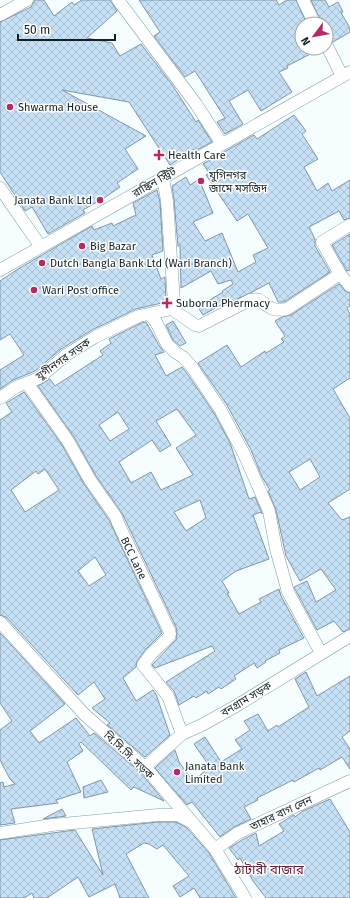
<svg xmlns="http://www.w3.org/2000/svg" width="350" height="898" viewBox="0 0 350 898" font-family="'Fira Sans','Noto Sans Bengali',sans-serif">
	<style>
		.building { fill: url(#building-cross-hatch); stroke: #7e96aa; fill-rule: evenodd }
		.lines { fill: none; stroke-linecap: round; stroke-linejoin: round }
		.street-casing { stroke: #7b9fa7; stroke-width: 13 }
		.street { stroke: #fff; stroke-width: 12 }
		.poi-dot { fill: #b72a60; stroke: #fff; stroke-width: 1.5 }
		.labels { text-anchor: middle; stroke-width: 3; stroke-linejoin: round; paint-order: stroke }
		.poi-label { font-size: 11px; fill: #122023; stroke: #fff; text-anchor: start }
		.street-label { font-size: 11px; fill: #122023; stroke: #fff }
		.quarter-label { font-size: 13px; fill: #652137; stroke: #fff }
	</style>
	<defs>
		<pattern id="building-cross-hatch" width="8" height="8" patternUnits="userSpaceOnUse"><rect width="8" height="8" fill="#c6e0f6"/><path d="M0 0l8 8M0 8l8-8" fill="none" stroke="#a9c0d3"/></pattern>
	</defs>
	<rect width="100%" height="100%" fill="#f6fdff"/>
	<path class="building" d="M35 0H44L54 16 72 2 74 5 82 0H110L117 11 87 38 112 43 120 56 141 44 173 86 196 122 198 120 212 142 195 151 194 149 170 165 129 102 62 90 146 136 125 149 138 169 117 183 120 187 104 198 83 210 85 213 48 234 32 207 25 211 0 172V22L31 7Z
		M139 0H276L279 5 287 0H296L307 24H302V48H320V49L287 66 288 68 279 72 292 92 261 111 248 90 229 101 243 124 225 134 217 122 225 118 195 71 185 77 154 36 160 32Z
		M311 0H325L329 7 338 2 343 12 341 13 350 28V32L333 42 326 35V24H322Z
		M294 115 306 131 302 134 318 159 304 167 317 191 328 183 332 191 350 180V218L344 220 339 211 309 227 315 239V246L330 272 284 302H278L269 283 252 292 229 303 228 301 203 315 198 307 223 292 222 291 233 284 231 280 218 284 211 271 181 288 180 246H178L174 200 172 186 186 177 190 185 199 179 213 213 193 222 205 241 222 233 238 272 256 262 253 255 268 248 248 214 237 221 206 175 209 173 203 164 254 135 257 139Z
		M157 190 160 202 163 251 152 255 161 279 165 277 166 302 136 309 92 330 61 349 35 371 13 380 0 389V370L24 355 10 334 0 340V281L18 269 92 226 94 230 112 223 113 226 136 215 133 203Z
		M350 234V270L347 271 332 245Z
		M339 284 345 291 350 293V306L347 308 350 314V378L333 389 350 418V489L328 503 342 520 350 517V629L343 632 334 621 317 630 295 589 294 587 307 581 316 602 336 590 321 569 300 581 286 556 276 510 268 491 270 490 262 477 251 450 227 405 198 363 227 345 241 367 265 351 266 353 284 342 281 339 285 336 275 321 282 317 291 315ZM310 459 320 477 300 490 289 472Z
		M173 321 186 343 180 346 173 340 166 325Z
		M146 322 160 347 164 352 155 355 166 376 182 367 186 372 214 413 230 443 249 499 255 497 262 513V514L261 512 253 515 269 559 236 571 222 581 229 593H227L239 614 261 602 259 599 279 589 281 596 304 638 279 650 280 653 265 661 266 662 257 668 254 663 234 676 236 679 221 689 219 687 208 694 207 691 196 698 194 696 179 705 174 691 166 682 215 651 212 646 155 668 152 665 176 640 177 633 176 627 122 513 96 476 74 437 38 386 50 379 55 386 103 355 100 351 111 343 109 339 141 323ZM177 409 196 435 176 448 193 475 161 490 151 472 131 483 119 462 152 440 160 452 171 445 156 421ZM118 412 129 429 110 441 99 425ZM200 500 206 518 186 531 174 512Z
		M24 392 62 445 84 484 109 520 162 633 145 650 137 661 136 667 123 678 136 701 153 690 156 694 170 735 145 757 107 725 110 723 92 708 105 699 94 682 78 695 6 617 0 615V420L12 412 6 403ZM45 469 59 490 25 512 11 490 36 471 38 474ZM95 557 106 575 89 586 78 571Z
		M0 633 65 704 30 731 39 743 76 718 90 736 94 733 140 772 164 801 134 787 131 790 81 742 79 744 83 751 67 762 81 792 56 800 58 803 11 809 15 823 0 825V783L3 782 4 787 15 784 10 779 0 760V730L12 721 0 703Z
		M306 672 317 696 350 676V731L342 737 350 749V769L342 757 320 770 319 768 294 782 293 780 257 798 258 800 244 807 251 819 234 827 220 837 192 802 187 805 155 768 175 750 179 762 193 781 210 767 194 744 205 737 221 762 242 749 235 740 250 730 244 721 258 714 268 731 277 725 278 727 309 707 295 679Z
		M101 780 108 792 84 798 83 787Z
		M330 799 350 832V898H266L253 881 240 858 238 860 229 848 242 840 256 833 259 846 284 831 279 824 294 815 295 817 303 811Z
		M62 809 66 816 43 819Z
		M158 822H176L187 828 209 853 236 898H200L194 888 180 897 173 886 189 876 163 845 157 849 149 844 144 843 126 854 149 898H120L115 884 89 897 78 877 47 898H34L32 893 24 898H0V840L75 830 103 875 92 829Z"/>
	<g class="lines">
		<g class="street-casing">
			<path id="street" d="M118 0 196 104 222 144
				M303 0 315 24
				M0 15 27 0
				M326 44 342 76
				M163 178 167 201 174 302 172 309
				M0 188 41 247
				M350 225 322 242 340 274 350 286
				M0 270 350 72
				M172 309 195 325 199 326 250 300C262 297 261 303 271 308 276 311 282 310 287 309L340 274
				M149 314 155 320 167 344 175 352 183 357 192 367 220 409 244 454 269 511 276 549 288 592 321 653
				M27 383 68 441 90 480 116 517 118 523 169 630 170 634 169 637 151 654 143 665 168 696 182 734
				M0 398 16 387 39 378 66 355 95 337 139 316 172 309
				M0 622 85 715 145 767 215 849 245 898
				M145 767 182 734 202 725 236 706 350 636
				M0 833 52 825 158 815H178L189 821
				M215 849 238 833 350 781"/>
		</g>
		<use href="#street" class="street"/>
	</g>
	<g class="poi-dot">
		<circle cx="10" cy="107" r="4"/>
		<path d="M157 149h4v4h4v4h-4v4h-4v-4h-4v-4h4z"/>
		<circle cx="201" cy="181" r="4"/>
		<circle cx="100" cy="200" r="4"/>
		<circle cx="82" cy="246" r="4"/>
		<circle cx="42" cy="263" r="4"/>
		<circle cx="34" cy="290" r="4"/>
		<path d="M165 297h4v4h4v4h-4v4h-4v-4h-4v-4h4z"/>
		<circle cx="177" cy="772" r="4"/>
	</g>
	<g class="labels">
		<g class="poi-label">
			<text x="18" y="111">Shwarma House</text>
			<text x="168" y="159">Health Care</text>
			<text x="209" y="179">যুগিনগর<tspan x="209" dy="13">জামে মসজিদ</tspan></text>
			<text x="92" y="204" text-anchor="end">Janata Bank Ltd</text>
			<text x="90" y="250">Big Bazar</text>
			<text x="50" y="267">Dutch Bangla Bank Ltd (Wari Branch)</text>
			<text x="42" y="294">Wari Post office</text>
			<text x="176" y="307">Suborna Phermacy</text>
			<text x="185" y="770">Janata Bank<tspan x="185" dy="13">Limited</tspan></text>
		</g>
		<g class="street-label">
			<text transform="translate(154 182) rotate(-30)" y="4">রাঙ্কিন স্ট্রিট</text>
			<text transform="translate(63 359) rotate(-35)" y="4">যুগীনগর সড়ক</text>
			<text transform="translate(134 558) rotate(64)" y="4">BCC Lane</text>
			<text transform="translate(246 699) rotate(-31)" y="4">বনগ্রাম সড়ক</text>
			<text transform="translate(129 755) rotate(43)" y="4">বি.সি.সি. সড়ক</text>
			<text transform="translate(281 813) rotate(-25)" y="4">তাহার বাগ লেন</text>
		</g>
		<g class="quarter-label">
			<text x="269" y="874">ঠাটারী বাজার</text>
		</g>
	</g>
	<g transform="translate(314 36) rotate(238)"><circle r="19" fill="#ffffff" stroke="#a0a6a7"/>
	<path d="M0-3L7 15L0 10L-7 15Z" fill="#b72a60"/>
	<text y="-6" font-size="11" font-weight="bold" text-anchor="middle" fill="#122023">N</text>
	</g>
	<path d="M18 34v6h97v-6" fill="none" stroke="#122023" stroke-width="2"/>
	<text x="24" y="34" font-size="12" fill="#122023" stroke="#ffffff" stroke-width="3" paint-order="stroke">50 m</text>
</svg>
